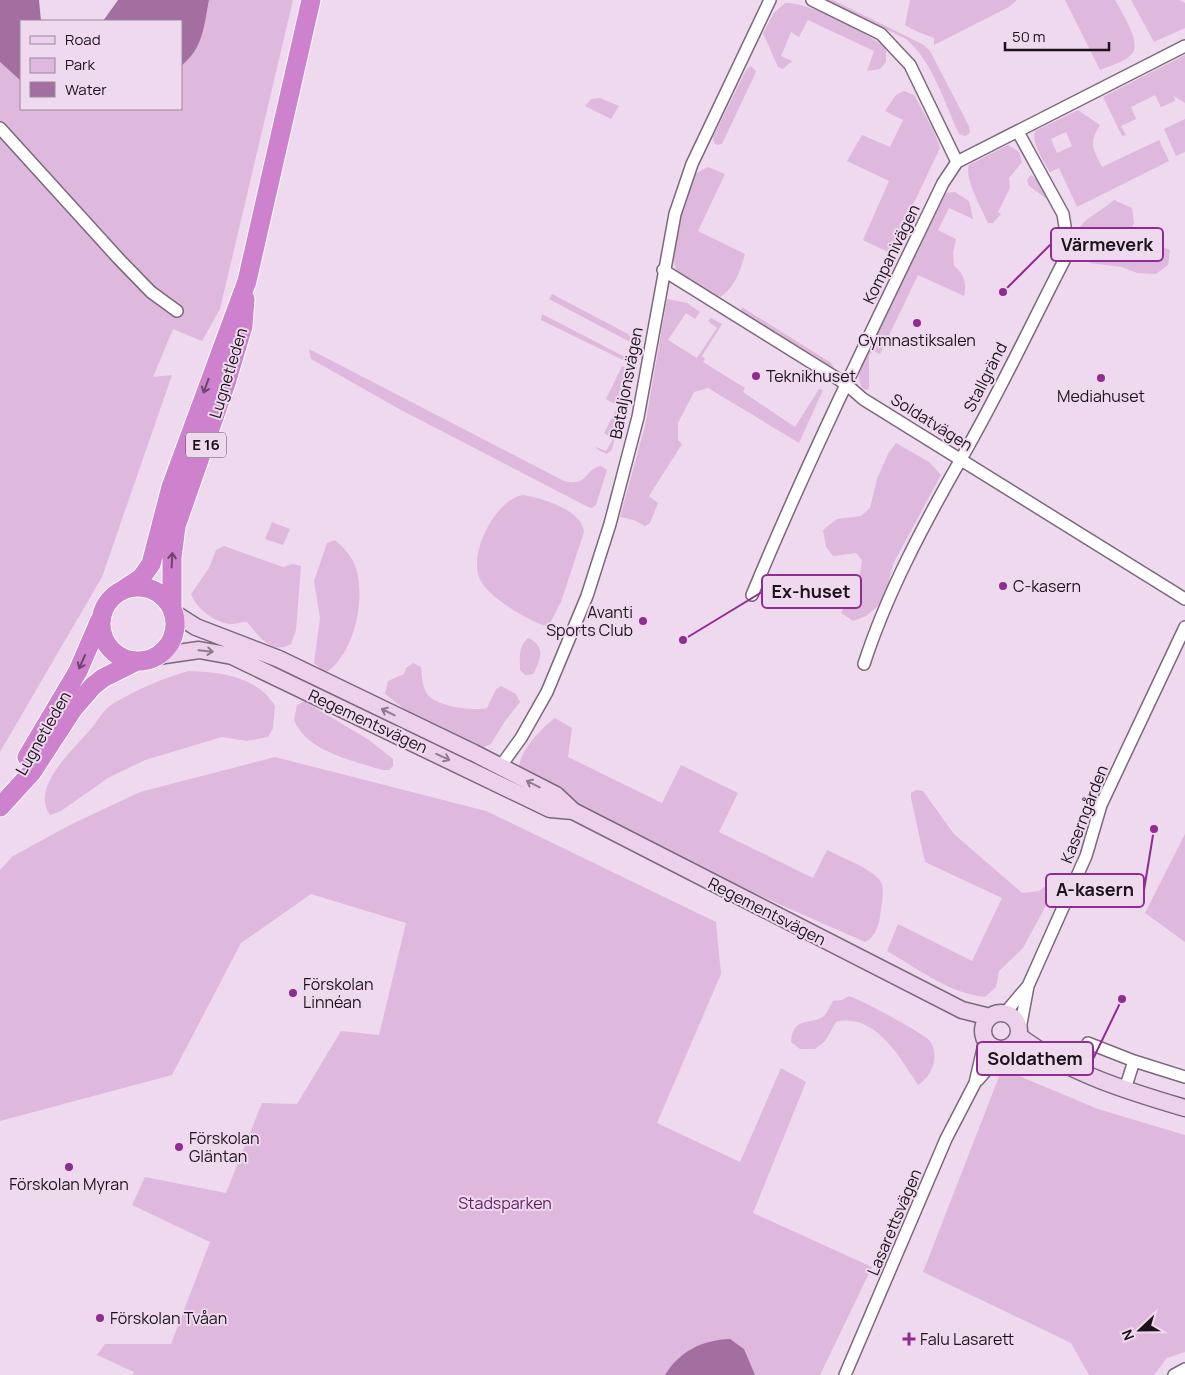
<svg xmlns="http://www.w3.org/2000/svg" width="1185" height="1375" viewBox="0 0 1185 1375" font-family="Manrope,sans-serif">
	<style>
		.green { fill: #dfb8dd; fill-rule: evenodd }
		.water { fill: #a36fa1 }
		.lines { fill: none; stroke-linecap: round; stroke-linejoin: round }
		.minor-casing { stroke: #7b687a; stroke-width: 14 }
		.secondary-casing { stroke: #7b687a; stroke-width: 19 }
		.trunk-casing { stroke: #fff; stroke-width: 21 }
		.minor { stroke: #fff; stroke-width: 11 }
		.secondary { stroke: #ecd0ec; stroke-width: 16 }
		.trunk { stroke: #ce82ce; stroke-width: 19 }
		.oneway { stroke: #6b456b }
		.oneway2 { stroke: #8e7b8e }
		.poi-dot { fill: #902b91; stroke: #efd9ee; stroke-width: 2 }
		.labels { text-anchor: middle; stroke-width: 4; stroke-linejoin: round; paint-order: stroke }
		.shield { fill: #efd9ee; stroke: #5a4e5a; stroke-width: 1 }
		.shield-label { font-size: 15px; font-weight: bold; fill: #1a131a }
		.street-label { font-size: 16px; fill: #1a131a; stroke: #efd9ee }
		.poi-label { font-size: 16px; fill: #1a131a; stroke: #efd9ee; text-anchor: start }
		.park-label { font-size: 16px; fill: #5e1e5e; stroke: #efd9ee }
		.leader { fill: none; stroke: #902b91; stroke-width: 2 }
		.callout-dot { fill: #902b91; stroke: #efd9ee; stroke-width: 2 }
		.callout { fill: #efd9ee; stroke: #902b91; stroke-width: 2 }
		.callout-label { font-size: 18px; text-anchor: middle; font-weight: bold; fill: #1a131a }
	</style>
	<rect width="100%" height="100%" fill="#efd9ee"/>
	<path class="green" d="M209 0H293L220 309 202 341 173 329 153 377 172 375 102 577 0 752V62L21 81V109H181V66C203 49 204 26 209 0Z
		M826 0H833L924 45 930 51 969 126 970 133 965 136 959 134C944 102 933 62 906 39Z
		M910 0H1017L1009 7 934 45V38L916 31 905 25Z
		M1065 0H1115C1121 11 1142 43 1132 54 1125 62 1109 66 1100 70Z
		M1131 0H1179L1185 3V28L1154 42Z
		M785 3C809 2 866 32 886 48V62L880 69 867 71 874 51 808 20 799 37 791 32 781 56 792 61 783 69 778 67 763 33 774 13Z
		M1185 55V103L1174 96 1175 101 1161 107 1155 95 1131 107 1136 119 1121 126 1126 135 1122 136 1103 97Z
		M751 66 756 71 755 74 722 144 717 145 714 143 713 137 746 70Z
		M904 91 914 95 934 131 940 148 890 253 863 240 889 181 847 161 862 135 890 147 903 120 885 111 896 95Z
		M600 98 619 106 611 119 585 106 591 99Z
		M1078 110 1100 125C1088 144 1093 148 1102 167L1159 140 1169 161 1077 207 1059 168 1050 172C1044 161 1031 144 1035 131ZM1066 132 1072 146 1057 153 1051 139Z
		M1185 119V152L1176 156 1164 129Z
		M1008 145 1019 152 1022 162 1009 178 1010 188 998 212 1001 214 993 223H988C982 209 964 178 969 165Z
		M708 167 725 174 698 231 745 254C740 271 735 289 718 298 706 291 688 283 678 272 664 256 689 193 695 174Z
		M1031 175 1041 183 1047 199 1029 186 1027 180Z
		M955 192 969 201 973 219 949 208 938 230 956 239 953 253 954 266C964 273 967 284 964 296L918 275 880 354 873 351 869 355V389L864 390C853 377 863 362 869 349L946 193Z
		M1114 200 1132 208 1134 223 1128 237C1142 243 1156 243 1170 250L1168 265 1156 274 1137 273 1122 267 1090 263C1062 223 1087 223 1114 200Z
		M552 294 628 334 633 341 630 342 549 299Z
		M667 299 687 303 700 312 695 319 686 313 668 340 697 358 717 328 708 321 711 318 722 324 702 356 705 359 703 362 745 388 743 392 795 427 819 389 823 390 799 443 708 388 694 392 678 423V440L682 444 649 496 658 503 650 523 645 526 634 520 620 517 645 426Z
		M742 307 830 362 834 367 830 369 741 312Z
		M542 314 627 358 629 363 541 320Z
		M309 349 564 481C589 487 584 469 601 466L607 470 596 505 592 508 588 507 401 410 311 359Z
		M622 366 628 369 629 377 612 450 607 454 598 450 596 447 606 451 613 439 604 433 618 406 606 399Z
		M896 443 929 462 941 475 893 564 887 589 879 605 866 616 853 621 841 613 859 580 862 560 856 553 833 556 826 547 823 530 837 519 861 516 870 508 877 479 888 454Z
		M523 495C542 498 582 510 584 532L561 602 548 627C529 621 493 600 482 583 465 558 495 499 523 495Z
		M272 522 290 529 283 545 265 539Z
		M335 540C344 548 352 556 356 568 366 600 354 655 325 673L314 663 320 618 314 581 327 543Z
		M224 546 283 567 293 564 301 566 296 630 291 644C272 656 258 635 247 622 241 622 236 624 231 624 215 623 196 608 191 594L209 568 216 550Z
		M528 638C546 646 541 660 533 674L525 675 520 670C520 658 518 647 528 638Z
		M413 663 421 667C422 676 422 686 427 694 437 707 472 711 487 708L496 689 501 686 516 694 520 702 505 721 491 744 481 748 412 715 385 694 388 681 404 674 406 668Z
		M188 671C220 672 257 676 275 706L273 728 268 737 247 741 222 737 145 760 108 778 61 811 50 815C30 788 72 751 89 731 96 724 103 710 111 705 137 689 159 680 188 671Z
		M304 701 369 740 393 759V766L389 770H383C353 761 306 751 294 720L297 705Z
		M555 718 572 728 568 757 662 803 681 765 738 793 719 832 813 878 827 850C841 857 873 869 881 882 885 890 881 908 880 917 878 928 875 937 865 942L673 857 558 800 519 768C519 752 542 727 555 718Z
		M275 757 486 811 716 922 721 974 657 1123 740 1162 781 1068 806 1082 753 1213 872 1267 820 1375H133L134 1372 97 1355 105 1344H171L210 1242 132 1205 145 1177 226 1193 262 1103 297 1104 341 1031 379 1035 406 923 311 894 241 943 172 1075 0 1121V870L13 856 70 825 140 792Z
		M916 790 923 791 954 834 1022 893 1039 891 1052 881 1051 896 1023 948 999 971 996 987 985 997C950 994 917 968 887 951L898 924 972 961 1002 898 925 862 911 798V793Z
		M1185 834V942L1145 913Z
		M849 996C860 999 925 1034 930 1041 940 1056 932 1076 918 1085 900 1058 875 1012 836 1022L825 1041 815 1049H800L791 1042C793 1014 812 1027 825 1015 828 1011 831 1005 833 1001L842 1000Z
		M1002 1069 1098 1109 1185 1135V1352L1167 1358 1154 1375H1089L1071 1343 923 1272Z"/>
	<path class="water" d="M0 0H39L41 21H21V81L0 62Z
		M118 0H209C204 26 203 49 181 66V21H103Z
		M730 1339 744 1349 755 1375H665C680 1351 702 1340 730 1339Z"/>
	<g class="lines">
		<g class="minor-casing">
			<path id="minor" d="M812 0 881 34 910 65 957 162
				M0 128 118 258 151 292 177 311
				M663 270 846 384 863 399 1185 599
				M752 595C810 455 877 320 943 183L957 162 1185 46
				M864 664C887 593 924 524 961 459 1000 392 1033 320 1069 251L1063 214 1018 132
				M500 767 521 738 547 692 587 596 610 524 638 417 675 214 692 164 770 0
				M1005 1013 1027 987
				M1020 1029 1028 986 1086 856 1101 805 1185 627
				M1088 1043 1134 1061 1185 1077
				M978 1080 1004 1050
				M1125 1089 1134 1061
				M845 1375 946 1139 975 1083 985 1040
				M1174 1375 1185 1369"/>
		</g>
		<g class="secondary-casing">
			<path id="secondary" d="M174 613 196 627 279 659 474 753 556 795 573 811 962 1010 990 1017
				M158 656 199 650 232 656 550 809 573 811
				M983 1031a18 18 0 1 1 36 0a18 18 0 1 1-36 0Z
				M1019 1036C1068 1073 1127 1091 1185 1108"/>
		</g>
		<g class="trunk-casing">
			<path id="trunk" d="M101 624a37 37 0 1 1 74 0a37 37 0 1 1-74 0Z
				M124 589 141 578 151 564 171 487 247 281 311 0
				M172 609V558L176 526 226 383 243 326 245 299
				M27 757 78 671 100 620
				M0 807 32 772 73 709 93 686 103 678 135 662"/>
		</g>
		<use href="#minor" class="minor"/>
		<use href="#secondary" class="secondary"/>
		<use href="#trunk" class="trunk"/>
	</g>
	<defs><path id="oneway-shaft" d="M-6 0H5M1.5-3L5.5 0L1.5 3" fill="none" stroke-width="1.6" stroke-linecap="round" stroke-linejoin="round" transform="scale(1.25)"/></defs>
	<g class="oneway">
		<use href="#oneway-shaft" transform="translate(206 386) rotate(110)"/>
		<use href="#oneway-shaft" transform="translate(172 560) rotate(-87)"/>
		<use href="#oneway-shaft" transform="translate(82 662) rotate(114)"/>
	</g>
	<g class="oneway2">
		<use href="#oneway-shaft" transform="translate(206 651) rotate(6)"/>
		<use href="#oneway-shaft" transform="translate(388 712) rotate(-154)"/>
		<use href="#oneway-shaft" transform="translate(443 757) rotate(25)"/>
		<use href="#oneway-shaft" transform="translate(533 784) rotate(-153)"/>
	</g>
	<g class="poi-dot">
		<circle cx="917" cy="323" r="5"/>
		<circle cx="756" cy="376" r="5"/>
		<circle cx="1101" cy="378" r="5"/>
		<circle cx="1003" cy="586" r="5"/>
		<circle cx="643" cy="621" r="5"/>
		<circle cx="293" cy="993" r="5"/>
		<circle cx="179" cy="1147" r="5"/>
		<circle cx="69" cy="1167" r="5"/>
		<circle cx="100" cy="1318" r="5"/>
		<path d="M906.5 1331.5h5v5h5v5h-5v5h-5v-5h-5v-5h5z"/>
	</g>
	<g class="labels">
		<rect class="shield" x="186" y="432.5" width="40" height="25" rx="4"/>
		<g class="shield-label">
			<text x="206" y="450">E 16</text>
		</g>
		<g class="street-label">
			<text transform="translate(891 254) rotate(-64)" y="6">Kompanivägen</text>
			<text transform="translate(228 373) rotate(-73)" y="6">Lugnetleden</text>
			<text transform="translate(985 377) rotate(-63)" y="6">Stallgränd</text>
			<text transform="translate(626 383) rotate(-79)" y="6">Bataljonsvägen</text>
			<text transform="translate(932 422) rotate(32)" y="6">Soldatvägen</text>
			<text transform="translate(368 721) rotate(25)" y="6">Regementsvägen</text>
			<text transform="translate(43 733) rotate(-60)" y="6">Lugnetleden</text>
			<text transform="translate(1084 814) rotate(-69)" y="6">Kaserngården</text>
			<text transform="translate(767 911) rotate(27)" y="6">Regementsvägen</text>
			<text transform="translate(894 1222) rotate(-67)" y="6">Lasarettsvägen</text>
		</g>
		<g class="poi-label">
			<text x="917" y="346" text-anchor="middle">Gymnastiksalen</text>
			<text x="766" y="382">Teknikhuset</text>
			<text x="1101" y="402" text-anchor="middle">Mediahuset</text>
			<text x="1013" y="592">C-kasern</text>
			<text x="633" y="618" text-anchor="end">Avanti<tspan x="633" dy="18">Sports Club</tspan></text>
			<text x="303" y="990">Förskolan<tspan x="303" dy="18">Linnéan</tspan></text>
			<text x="189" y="1144">Förskolan<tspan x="189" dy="18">Gläntan</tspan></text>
			<text x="69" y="1190" text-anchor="middle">Förskolan Myran</text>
			<text x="110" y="1324">Förskolan Tvåan</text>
			<text x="920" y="1345">Falu Lasarett</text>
		</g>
		<g class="park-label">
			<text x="505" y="1209">Stadsparken</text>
		</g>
	</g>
	<path class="leader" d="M1003 292L1051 244M683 640L762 592M1154 829L1144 890M1122 999L1093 1059"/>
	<g class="callout-dot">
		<circle cx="1003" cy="292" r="5"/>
		<circle cx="683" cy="640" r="5"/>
		<circle cx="1154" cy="829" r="5"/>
		<circle cx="1122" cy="999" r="5"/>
	</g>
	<g class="callout">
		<rect x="1051" y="228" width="112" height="33" rx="5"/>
		<rect x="762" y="575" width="99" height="33" rx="5"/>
		<rect x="1046" y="874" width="98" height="33" rx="5"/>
		<rect x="977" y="1042" width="116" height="33" rx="5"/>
	</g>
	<g class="callout-label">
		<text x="1107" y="251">Värmeverk</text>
		<text x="811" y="598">Ex-huset</text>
		<text x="1095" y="896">A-kasern</text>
		<text x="1035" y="1065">Soldathem</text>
	</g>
	<rect x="20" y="20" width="162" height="90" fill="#efd9ee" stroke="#9a8a99"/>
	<rect x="30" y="36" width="25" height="8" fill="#ecd0ec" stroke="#9a8a99"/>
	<text x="65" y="45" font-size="15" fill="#1a131a">Road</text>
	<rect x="30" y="58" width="25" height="15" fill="#dfb8dd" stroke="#9a8a99"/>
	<text x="65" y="70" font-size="15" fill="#1a131a">Park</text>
	<rect x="30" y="82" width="25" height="15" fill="#a36fa1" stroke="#9a8a99"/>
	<text x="65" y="95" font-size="15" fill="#1a131a">Water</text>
	<g transform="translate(1140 1330) rotate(248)" stroke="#efd9ee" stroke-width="4" paint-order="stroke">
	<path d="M0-4L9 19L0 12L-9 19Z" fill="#1a131a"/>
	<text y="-8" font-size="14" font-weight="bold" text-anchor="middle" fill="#1a131a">N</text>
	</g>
	<path d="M1005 42v8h104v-8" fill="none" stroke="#1a131a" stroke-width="2.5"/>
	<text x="1012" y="42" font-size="15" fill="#1a131a" stroke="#efd9ee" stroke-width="4" paint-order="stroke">50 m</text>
</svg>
